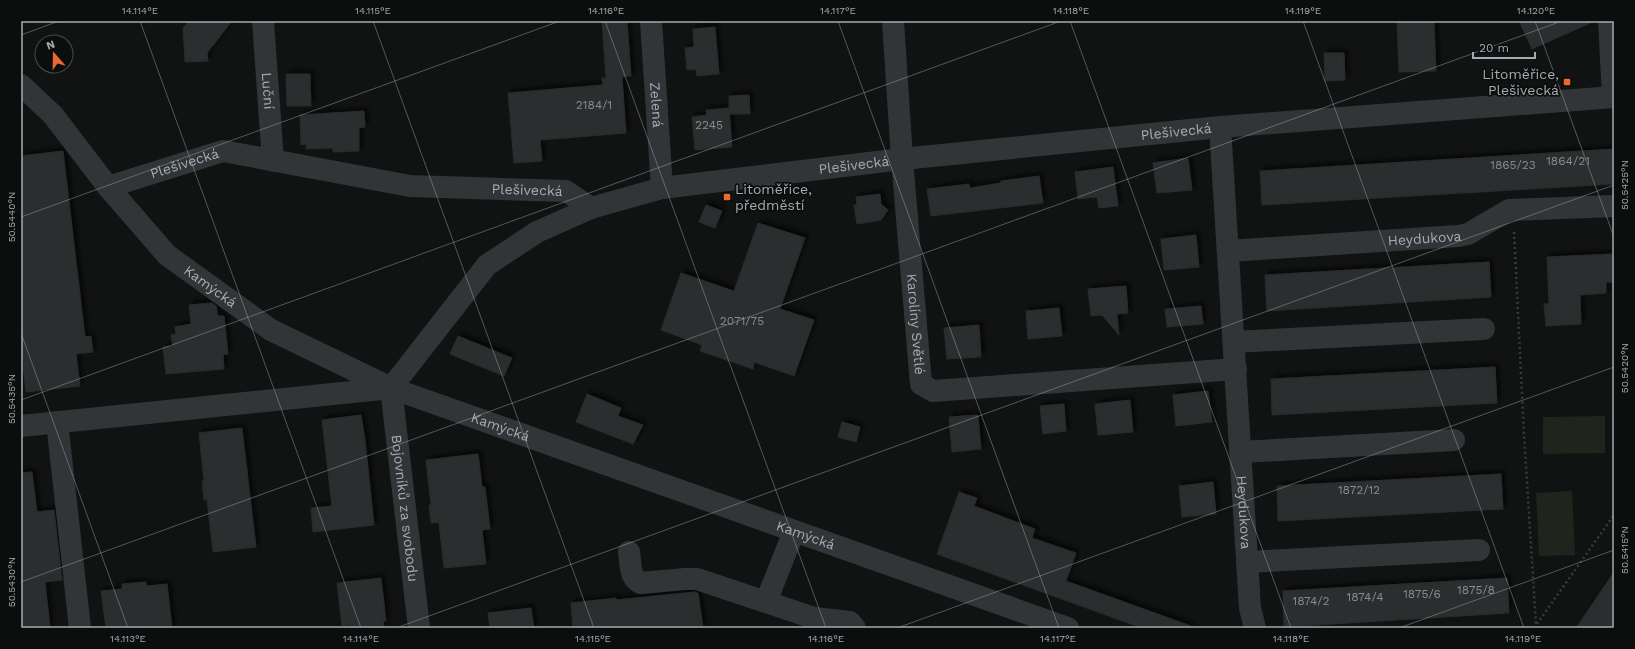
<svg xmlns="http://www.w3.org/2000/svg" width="1635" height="649" viewBox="0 0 1635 649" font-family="'Work Sans',sans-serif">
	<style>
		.green { fill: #1f251d }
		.building { fill: #2c2d2e; stroke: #2b2c2e; filter: url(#shadow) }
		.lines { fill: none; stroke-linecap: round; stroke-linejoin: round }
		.path { stroke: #383c3e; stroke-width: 2.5; stroke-dasharray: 2 3; stroke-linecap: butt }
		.minor { stroke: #323537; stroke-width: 22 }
		.ticks { fill: none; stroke: #a3adb3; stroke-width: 1; stroke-opacity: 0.45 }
		.poi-dot { fill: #eb6930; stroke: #0c0d0d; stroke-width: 1.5 }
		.labels { text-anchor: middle; stroke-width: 3.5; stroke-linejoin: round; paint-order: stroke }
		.number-label { font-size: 12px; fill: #858d92 }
		.poi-label { font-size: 14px; fill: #a3adb3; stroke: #0c0d0d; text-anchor: end }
		.street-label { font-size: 14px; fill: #a3adb3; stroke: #0c0d0d }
		.neatline { fill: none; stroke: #a3adb3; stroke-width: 1.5 }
		.ticks-label { font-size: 10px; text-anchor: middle; fill: #a3adb3 }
	</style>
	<defs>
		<filter id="shadow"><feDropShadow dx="3.5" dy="-3.5" stdDeviation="2" flood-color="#0009"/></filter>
	</defs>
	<rect width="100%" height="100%" fill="#111212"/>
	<path class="green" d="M1605 416V453L1543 454V417Z
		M1572 491 1575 555 1539 556 1536 493Z"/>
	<path class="building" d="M189 21H232L207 53 208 61 185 62 183 28Z
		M602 21H627L631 76 622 77 626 133 540 140 542 161 514 163 508 93 603 85 602 78H606Z
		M1397 21H1434L1436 71 1399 72Z
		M1519 21H1595L1532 49Z
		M715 27 719 74 697 76 696 69 687 70 685 48 694 47 693 29Z
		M1324 53H1344L1345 80 1325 81Z
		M286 74H310L311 106H287Z
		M749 95 750 114H729V96Z
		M729 108 732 147 695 150 692 117 707 115 706 110Z
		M364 111 365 127 359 128V151L333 152V148L306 149V144L301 145 300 115Z
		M1614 149V184L1262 205 1260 171Z
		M63 151 85 337 91 336 93 352 76 354 80 386 26 392 21 349V156Z
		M1188 158 1192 190 1157 193 1153 163Z
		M1113 167 1118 206 1099 208 1097 197 1078 199 1075 172Z
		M1039 176 1043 203 931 216 927 189 969 184 970 188 1001 183V181Z
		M880 194 881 204 888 210 881 220 857 224 854 205H857L856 197Z
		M706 205 722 211 715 228 699 222Z
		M758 223 805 238 780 309 814 320 794 376 754 362 753 369 700 351 702 345 661 330 681 273 734 291Z
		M1196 235 1199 267 1164 270 1161 239Z
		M1614 254V282H1606V293L1580 295 1581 324 1546 326 1544 304H1549L1547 257Z
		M1489 262 1491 297 1267 311 1265 275Z
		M1126 286 1128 313 1117 314 1119 335 1102 315 1091 316 1088 289Z
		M212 303 216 306 218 316H224L228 354 223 355 224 369 166 374 163 347 173 346 171 335 176 334 175 327 191 324 189 305Z
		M1201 306 1203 324 1167 327 1165 309Z
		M1059 308 1062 336 1028 339 1026 311Z
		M979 325 981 357 947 359 944 328Z
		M458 336 512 358 504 376 450 354Z
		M1495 367 1497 403 1272 415 1271 379Z
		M1208 391 1212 422 1176 426 1173 395Z
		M587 394 621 408 618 416 643 425 633 444 576 422Z
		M1130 400 1133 432 1098 435 1095 404Z
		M1064 404 1066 431 1043 434 1040 406Z
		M361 415 365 440 374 525 313 532 311 508 332 506 322 420Z
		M978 415 981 449 952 452 949 417Z
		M842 422 860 427 856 442 838 437Z
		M242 428 256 547 213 552 207 499 204 500 202 481H204L199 433Z
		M478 454 482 487H485L490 529 482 530 486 564 444 568 439 522 431 523 429 505H431L426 460Z
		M32 472 37 512 54 510 62 580 45 582 50 628H21V473Z
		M1501 474 1503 509 1278 521 1277 486Z
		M1213 482 1216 514 1182 517 1179 486Z
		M959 492 977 498 974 506 1035 529 1032 538 1076 553 1066 581 1191 626 1190 628H1142L937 554Z
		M1614 572V628H1576Z
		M381 578 386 621H383L384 628H350L349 625 342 626 337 583Z
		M1507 578 1509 613 1284 627 1283 591Z
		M146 582 147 586 167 584 172 628H106L101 591 122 589V584Z
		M695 592 698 593 703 628H573L571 603 616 598V600Z
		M531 608 534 628H490L488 613Z"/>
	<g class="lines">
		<path class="path" d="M1514 232 1524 434 1536 625
			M1534 628 1614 515"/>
		<g class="minor">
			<path id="s1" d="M263 21 273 161"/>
			<path id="s2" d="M651 21 662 188"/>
			<path id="s3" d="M893 21 902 159 921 384 933 391 1236 369"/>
			<path d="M1609 21 1613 97"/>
			<path id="s4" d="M21 85 53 115 108 187 167 255 271 330 391 388 1068 628"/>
			<path id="s5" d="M1220 127 1250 608 1255 628"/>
			<path id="s6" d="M108 187 223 151 410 186 566 191 591 208"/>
			<path id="s7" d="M1228 251 1458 236 1468 234 1509 210 1614 206"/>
			<path d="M1234 342 1484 329"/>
			<path id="s8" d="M391 388 419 628"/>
			<path d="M57 422 80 628"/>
			<path id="s9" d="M21 426 391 388 487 265 537 232 591 208 662 188 902 159 1220 127 1614 97"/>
			<path d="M1241 452 1454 440"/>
			<path d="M629 552C631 564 629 578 641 583L685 579H697L814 618 850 622 855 628"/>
			<path d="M1248 562 1479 550"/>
			<path d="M766 602 794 531"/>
		</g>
	</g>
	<path class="ticks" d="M140 21 361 628M373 21 594 628M605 21 826 628M838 21 1059 628M1070 21 1291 628M1303 21 1524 628M1535 21 1614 237M21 35 59 21M21 217 560 21M21 333 128 628M21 400 1061 21M21 582 1562 21M396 628 1614 185M897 628 1614 367M1399 628 1614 550"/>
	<g class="poi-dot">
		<rect x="1563" y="78" width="8" height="8" rx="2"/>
		<rect x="723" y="193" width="8" height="8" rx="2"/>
	</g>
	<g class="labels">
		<g class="number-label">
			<text x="594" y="109">2184/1</text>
			<text x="709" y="129">2245</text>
			<text x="1568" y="165">1864/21</text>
			<text x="1513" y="169">1865/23</text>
			<text x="742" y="325">2071/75</text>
			<text x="1359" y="494">1872/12</text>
			<text x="1476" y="594">1875/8</text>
			<text x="1422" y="598">1875/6</text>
			<text x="1365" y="601">1874/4</text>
			<text x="1311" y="605">1874/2</text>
		</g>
		<g class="poi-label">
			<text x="1559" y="79">Litoměřice,<tspan x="1559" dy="16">Plešivecká</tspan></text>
			<text x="735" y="194" text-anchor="start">Litoměřice,<tspan x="735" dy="16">předměstí</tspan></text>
		</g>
		<g class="street-label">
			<text dy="5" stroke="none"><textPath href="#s1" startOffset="70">Luční</textPath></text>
			<text dy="5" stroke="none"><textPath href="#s2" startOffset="84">Zelená</textPath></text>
			<text dy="5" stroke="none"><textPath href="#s9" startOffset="1238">Plešivecká</textPath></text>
			<text dy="5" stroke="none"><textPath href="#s6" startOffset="80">Plešivecká</textPath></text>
			<text dy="5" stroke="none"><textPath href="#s9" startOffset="914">Plešivecká</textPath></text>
			<text dy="5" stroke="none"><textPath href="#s6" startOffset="428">Plešivecká</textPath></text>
			<text dy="5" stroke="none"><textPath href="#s7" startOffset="197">Heydukova</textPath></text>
			<text dy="5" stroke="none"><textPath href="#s4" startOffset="278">Kamýcká</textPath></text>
			<text dy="5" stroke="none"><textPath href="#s3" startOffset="304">Karolíny Světlé</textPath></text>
			<text dy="5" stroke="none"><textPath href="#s4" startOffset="602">Kamýcká</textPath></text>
			<text dy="5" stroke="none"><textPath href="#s8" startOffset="121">Bojovníků za svobodu</textPath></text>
			<text dy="5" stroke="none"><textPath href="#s5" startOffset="386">Heydukova</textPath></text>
			<text dy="5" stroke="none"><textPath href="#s4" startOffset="926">Kamýcká</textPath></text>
		</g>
	</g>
	<rect width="1635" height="649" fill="none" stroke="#0c0d0d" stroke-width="44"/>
	<g transform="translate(54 54) rotate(340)"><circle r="19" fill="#0c0d0d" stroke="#484d4f"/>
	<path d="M0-3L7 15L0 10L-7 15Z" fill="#eb6930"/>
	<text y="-6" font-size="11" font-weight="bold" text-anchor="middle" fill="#a3adb3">N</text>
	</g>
	<path d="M1473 52v6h62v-6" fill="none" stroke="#a3adb3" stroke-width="2"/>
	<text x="1479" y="52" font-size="12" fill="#a3adb3" stroke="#0c0d0d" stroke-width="3" paint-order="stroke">20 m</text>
	<rect x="22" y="22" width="1591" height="605" class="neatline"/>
	<g class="ticks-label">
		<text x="140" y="14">14.114°E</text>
		<text x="373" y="14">14.115°E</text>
		<text x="606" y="14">14.116°E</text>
		<text x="838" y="14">14.117°E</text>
		<text x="1071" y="14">14.118°E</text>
		<text x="1303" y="14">14.119°E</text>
		<text x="1536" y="14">14.120°E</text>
		<text transform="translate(1624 185) rotate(-90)" y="4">50.5425°N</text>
		<text transform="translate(11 217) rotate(-90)" y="4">50.5440°N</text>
		<text transform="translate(1624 368) rotate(-90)" y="4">50.5420°N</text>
		<text transform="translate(11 399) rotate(-90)" y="4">50.5435°N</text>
		<text transform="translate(1624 550) rotate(-90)" y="4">50.5415°N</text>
		<text transform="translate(11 582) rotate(-90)" y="4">50.5430°N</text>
		<text x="128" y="642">14.113°E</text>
		<text x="361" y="642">14.114°E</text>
		<text x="593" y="642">14.115°E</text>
		<text x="826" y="642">14.116°E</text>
		<text x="1058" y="642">14.117°E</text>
		<text x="1291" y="642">14.118°E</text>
		<text x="1523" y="642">14.119°E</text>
	</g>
</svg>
